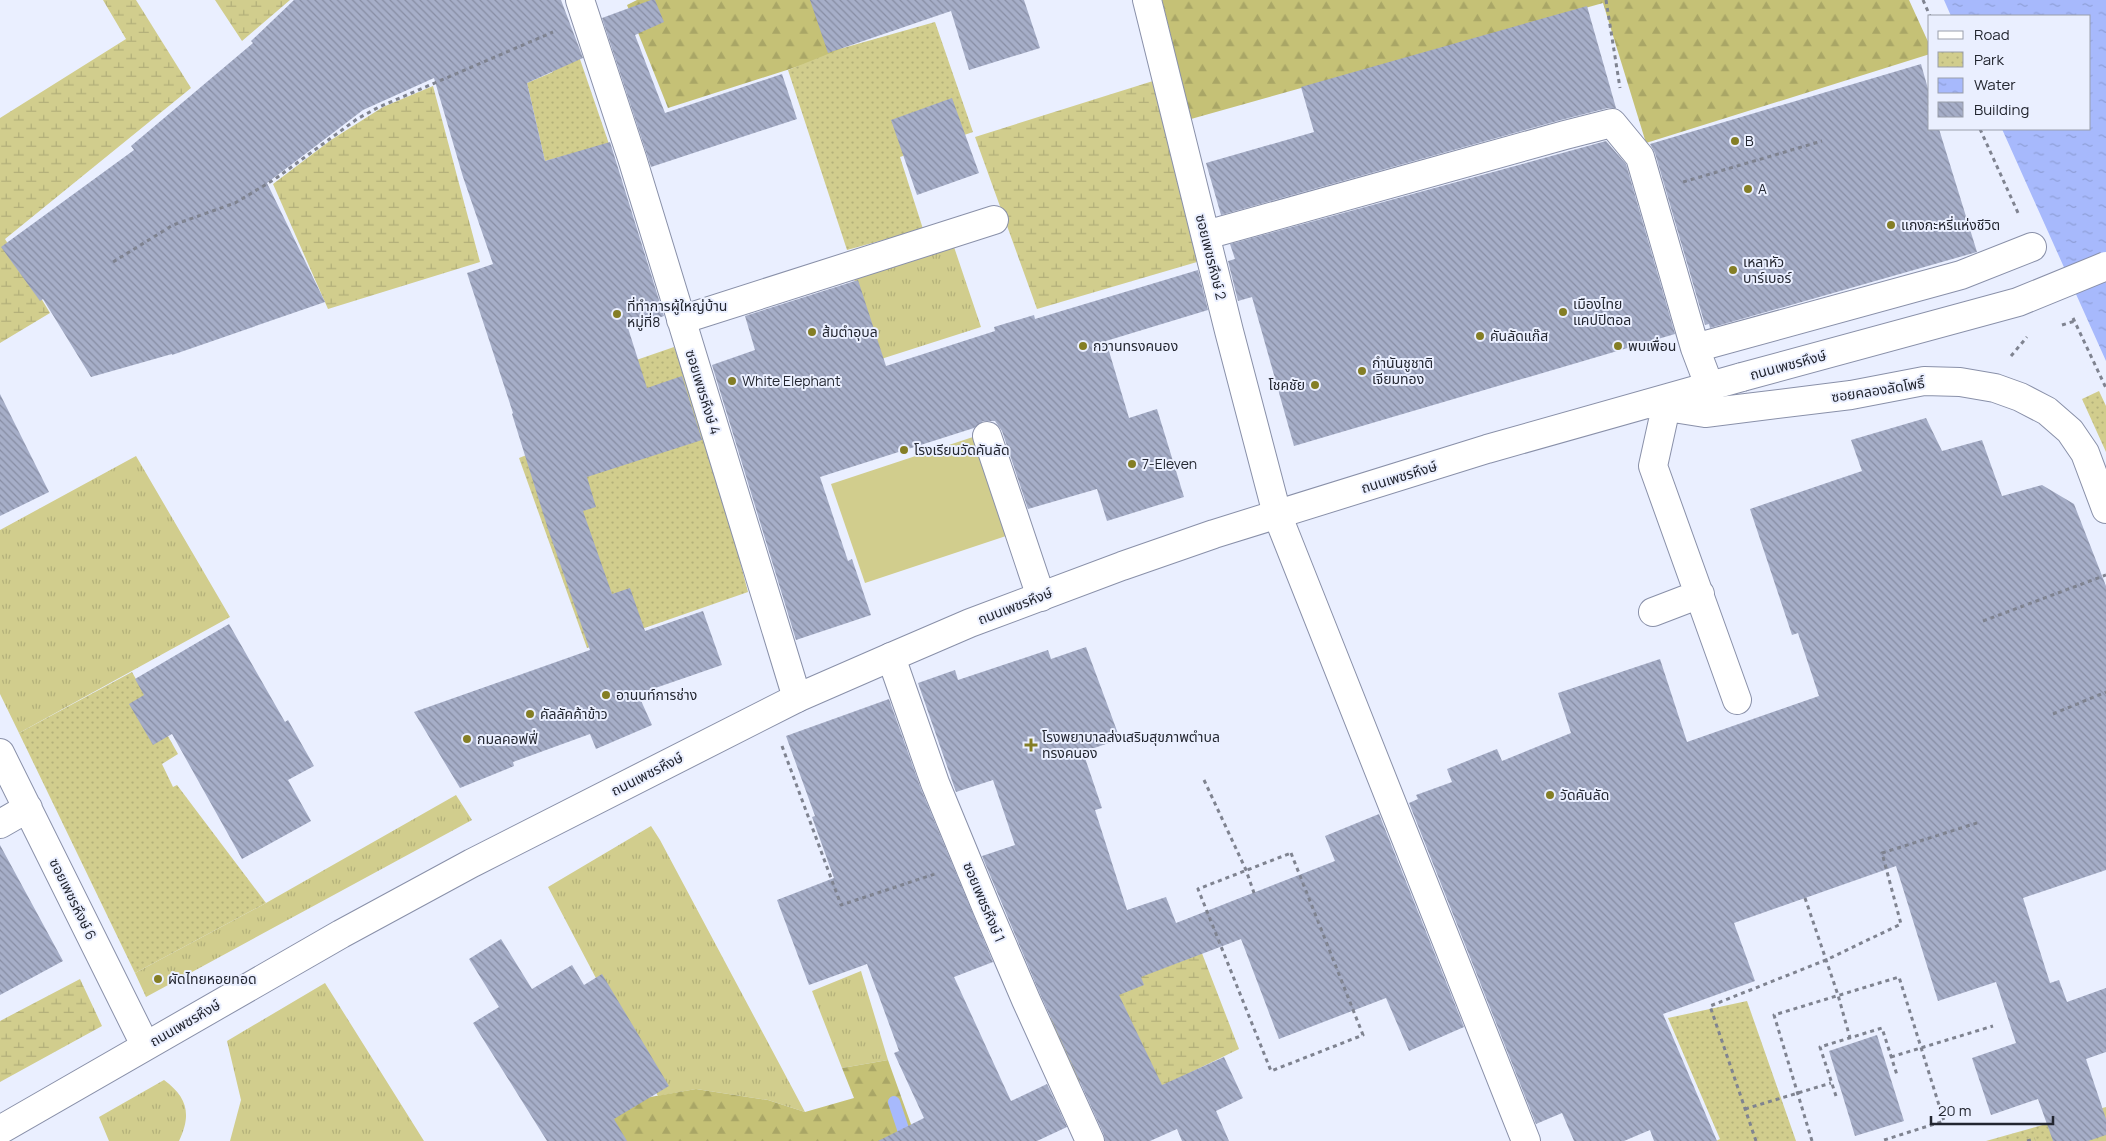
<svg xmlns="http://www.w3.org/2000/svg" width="2106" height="1141" viewBox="0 0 2106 1141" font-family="Manrope,'Noto Sans Thai',sans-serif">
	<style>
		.grass { fill: url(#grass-tufts) }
		.forest { fill: url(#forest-firs) }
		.wetland { fill: url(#wetland-marsh) }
		.park { fill: url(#park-dots) }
		.pitch { fill: #d1cd8d }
		.water { fill: url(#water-ripples) }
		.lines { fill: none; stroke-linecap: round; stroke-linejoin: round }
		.stream { stroke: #a7b9fc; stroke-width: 12 }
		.building { fill: url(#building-back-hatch) }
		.minor-casing { stroke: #8990a9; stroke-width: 30 }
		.major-casing { stroke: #8990a9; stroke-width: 30 }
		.path { stroke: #7f8390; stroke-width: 3; stroke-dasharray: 4 4; stroke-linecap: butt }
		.minor { stroke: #fff; stroke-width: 28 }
		.major { stroke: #fff; stroke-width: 28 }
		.major-bridge-casing { stroke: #8990a9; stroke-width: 30; stroke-linecap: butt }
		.major-bridge { stroke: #fff; stroke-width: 28 }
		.poi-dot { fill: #847e25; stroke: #eaefff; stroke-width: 2 }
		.labels { text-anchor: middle; stroke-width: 4; stroke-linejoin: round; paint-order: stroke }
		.poi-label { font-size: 14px; fill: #232630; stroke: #eaefff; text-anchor: start }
		.street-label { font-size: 14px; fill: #232630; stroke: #eaefff }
	</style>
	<defs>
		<pattern id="grass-tufts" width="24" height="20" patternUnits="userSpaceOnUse" patternTransform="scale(1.25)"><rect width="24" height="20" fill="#d1cd8d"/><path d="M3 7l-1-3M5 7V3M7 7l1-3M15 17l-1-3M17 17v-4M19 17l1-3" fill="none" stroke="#b3b07a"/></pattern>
		<pattern id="forest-firs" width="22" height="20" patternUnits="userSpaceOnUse" patternTransform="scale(1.25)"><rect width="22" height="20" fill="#c5c176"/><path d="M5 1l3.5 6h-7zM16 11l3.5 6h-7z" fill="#a9a666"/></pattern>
		<pattern id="wetland-marsh" width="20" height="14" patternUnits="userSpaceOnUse" patternTransform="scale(1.25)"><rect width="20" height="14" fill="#d1cd8d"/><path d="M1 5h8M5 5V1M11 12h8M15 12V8" fill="none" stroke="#b3b07a"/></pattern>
		<pattern id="park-dots" width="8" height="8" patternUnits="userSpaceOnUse" patternTransform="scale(1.25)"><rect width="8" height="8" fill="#d1cd8d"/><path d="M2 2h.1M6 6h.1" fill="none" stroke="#b3b07a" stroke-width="1.8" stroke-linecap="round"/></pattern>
		<pattern id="water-ripples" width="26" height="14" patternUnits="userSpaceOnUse" patternTransform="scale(1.25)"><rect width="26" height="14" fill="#a7b9fc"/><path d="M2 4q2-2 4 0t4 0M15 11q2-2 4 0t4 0" fill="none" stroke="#8f9fd8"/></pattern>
		<pattern id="building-back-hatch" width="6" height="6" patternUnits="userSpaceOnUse" patternTransform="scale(1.25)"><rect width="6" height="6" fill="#a6aec8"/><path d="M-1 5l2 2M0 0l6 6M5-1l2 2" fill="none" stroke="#878da3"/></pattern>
	</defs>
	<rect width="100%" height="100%" fill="#eaefff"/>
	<path class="grass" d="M952 241 981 327 878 360 852 272Z
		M136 456 230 617 19 733 0 694V530Z
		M456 795 472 820 146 997 135 973 266 903Z
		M651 826 660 840 805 1112 768 1100 696 1089 658 1096 548 887Z
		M861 971 888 1060 842 1068 812 991Z
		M325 983 424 1141H230L241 1100 227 1041Z
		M164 1080C187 1097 192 1114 179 1141H109L99 1117Z"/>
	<path class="forest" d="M637 0H821L843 52 668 108 627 5Z
		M1162 0H1909L1930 46V54L1646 143 1603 3 1191 119Z
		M888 1060 917 1141H604L622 1102 696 1089 768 1100 805 1112 854 1098 842 1068Z"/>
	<path class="wetland" d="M103 0H136L191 88 5 239 50 313 0 343V118L126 39Z
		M215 0H290L242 41Z
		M1153 81 1197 262 1037 309 975 137Z
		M433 86 480 262 328 309 273 184 331 140 383 107Z
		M1198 943 1239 1049 1144 1095 1130 1061 1074 1084 1048 1019Z
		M80 979 102 1026 0 1082V1021Z"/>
	<path class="park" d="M935 22 973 132 900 157 923 229 847 250 788 70 843 48Z
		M570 30 609 144 545 161 527 83 553 72 541 43Z
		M674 347 702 416 748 592 587 648 519 458 577 435 561 386Z
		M2099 391 2106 406V452L2082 399Z
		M132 672 178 754 162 764 173 787 177 785 266 903 135 973 19 733Z
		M1747 1001 1796 1141H1716L1720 1139 1668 1018Z
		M2106 1107V1141H1986Z"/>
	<path class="pitch" d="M976 436 1009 535 865 583 831 484Z"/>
	<path class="water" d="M1944 0H2106V361L2002 129H2090V16H1951Z"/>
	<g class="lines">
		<path class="stream" d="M894 1102 907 1141"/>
	</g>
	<path class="building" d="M294 0H561L583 58 527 83 545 161 610 142 664 316 628 328 647 388 682 376 702 440 587 477 596 507 583 511 612 594 630 588 645 631 703 611 722 665 638 694 652 725 596 749 590 734 513 762 514 766 460 788 414 712 590 650 548 529 512 414 513 413 467 273 493 264 463 177 434 78 363 110 267 183 325 302 172 355V354L91 377 43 299 40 301 1 247 134 150 131 146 253 43 251 41Z
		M651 0H655L664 22 635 35 665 113 782 74 797 119 651 167 602 18Z
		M810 0H1024L1040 48 969 70 951 11 828 53Z
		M1587 6 1616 108H1608L1561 120 1221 215 1206 163 1314 132 1301 87Z
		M1921 64 1930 96V129H1939L1977 252 1710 328 1709 324 1705 325 1655 153 1650 144Z
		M952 98 979 173 917 195 891 120Z
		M1606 141 1626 164 1675 334 1294 446 1252 297 1238 301 1228 261 1235 259 1230 244Z
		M1198 270 1208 310 1106 341 1129 418 1157 409 1184 497 1107 521 1097 489 1028 509 1002 431 995 421H983L974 428 820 477 848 561 852 559 871 615 796 640 712 365 755 350 745 316 858 280 886 366 995 331 994 327 1034 315 1035 319Z
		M0 394 49 492 0 516Z
		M1926 418 1942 451 1982 440 2002 496 2042 485 2074 504 2106 586V870L2023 898 2050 983 2059 980 2067 1002 2106 988V1052L2086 1059 2106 1119V1135L2088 1141H2053L2038 1099 1991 1115 1972 1058 2016 1043 1996 982 1938 1001 1896 866 1734 923 1755 981 1663 1014 1717 1141H1654L1650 1130 1624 1141H1574L1562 1113 1536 1124 1409 803 1418 799 1416 795 1452 782 1447 769 1497 749 1502 761 1571 733 1558 693 1660 659 1687 742 1819 696 1798 633 1792 635 1750 509 1862 471 1851 440Z
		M229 624 285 722 288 720 314 766 288 780 311 821 242 859 172 734 153 745 129 704 144 695 135 679Z
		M1086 647 1120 739 1083 752 1102 808 1095 810 1127 910 1166 897 1176 923 1335 861 1325 836 1379 814 1464 1027 1409 1051 1386 998 1279 1039 1241 939 1141 977 1144 985 1119 995 1162 1085 1224 1057 1243 1098 1216 1111 1229 1141H1182L1177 1129 1150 1141H1105L1104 1135 1040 994 982 856 1015 845 993 780 956 792 918 683 955 670 958 680 1048 650 1051 659Z
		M889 699 921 789 993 962 954 977 1011 1101 1047 1084 1067 1127 1037 1141H878L924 1118 894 1053 899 1051 867 964 809 985 777 900 834 878 812 817 815 816 786 736Z
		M0 845 63 961 0 995Z
		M501 939 532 989 572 965 584 985 602 974 669 1086 614 1119 627 1141H547L473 1023 499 1007 469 959Z
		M1877 1035 1904 1121 1855 1136 1829 1051Z"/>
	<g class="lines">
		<g class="minor-casing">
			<path id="minor" d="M580 0 632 158 797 698
				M1147 0 1229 331 1277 514 1526 1141
				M1206 235 1565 135 1612 123 1640 157 1695 348 1709 385
				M681 320 994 220
				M1695 348 1961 275 2032 247
				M1648 404 1705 413 1851 395 1924 381 1960 382 1995 388 2020 397 2047 411 2070 431 2085 453 2106 509
				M1666 407 1653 466 1737 700
				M987 436 1041 597
				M1653 612 1700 594
				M891 657 935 783 987 909 1026 1000 1090 1141
				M0 753 145 1045
				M0 824 28 808"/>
		</g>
		<g class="major-casing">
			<path id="major" d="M0 1130 341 934 472 863 797 698 891 657 970 623 1122 566 1214 534 1487 449 1742 377"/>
		</g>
		<path class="path" d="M1606 0 1620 88
			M1923 0 1930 16
			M1980 129 2019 215
			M1683 182 1822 141
			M113 262 173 225 235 203 275 179 357 119 379 107 553 32
			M2073 318 2106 388
			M2062 325 2075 321
			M2011 356 2027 337
			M1983 621 2106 575
			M2053 714 2106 692
			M782 746 841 905 935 874
			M1204 780 1246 870 1254 893
			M1291 853 1363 1035 1271 1071 1198 889Z
			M1805 898 1838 995 1850 1038
			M1891 1057 1993 1026
			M1836 1096 1820 1047 1882 1028 1897 1075
			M1745 1109 1831 1083
			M1756 1141 1710 1006 1826 960 1901 924 1882 853 1980 822
			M1812 1141 1774 1015 1899 977 1944 1121 1881 1141
			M2027 1141 2035 1139"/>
		<use href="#minor" class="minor"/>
		<use href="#major" class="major"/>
		<g class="major-bridge-casing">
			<path id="major-bridge" d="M1742 377 2018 302 2106 266"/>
		</g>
		<use href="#major-bridge" class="major-bridge"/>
	</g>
	<g class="poi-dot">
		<circle cx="1735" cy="141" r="5"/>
		<circle cx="1748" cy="189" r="5"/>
		<circle cx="1891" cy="225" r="5"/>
		<circle cx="1733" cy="270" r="5"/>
		<circle cx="1563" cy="312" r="5"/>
		<circle cx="617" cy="314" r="5"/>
		<circle cx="812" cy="332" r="5"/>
		<circle cx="1480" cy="336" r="5"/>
		<circle cx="1083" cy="346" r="5"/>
		<circle cx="1618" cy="346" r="5"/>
		<circle cx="1362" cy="371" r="5"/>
		<circle cx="732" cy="381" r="5"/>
		<circle cx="1315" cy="385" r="5"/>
		<circle cx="904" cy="450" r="5"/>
		<circle cx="1132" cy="464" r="5"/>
		<circle cx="606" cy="695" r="5"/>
		<circle cx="530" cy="714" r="5"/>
		<circle cx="467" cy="739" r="5"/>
		<path d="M1028.5 737.5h5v5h5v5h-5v5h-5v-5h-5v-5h5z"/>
		<circle cx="1550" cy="795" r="5"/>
		<circle cx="158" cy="979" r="5"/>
	</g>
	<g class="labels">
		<g class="poi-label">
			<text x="1745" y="146">B</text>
			<text x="1758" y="194">A</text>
			<text x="1901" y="230">แกงกะหรี่แห่งชีวิต</text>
			<text x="1743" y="267">เหลาหัว<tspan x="1743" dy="16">บาร์เบอร์</tspan></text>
			<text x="1573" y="309">เมืองไทย<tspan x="1573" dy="16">แคปปิตอล</tspan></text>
			<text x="627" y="311">ที่ทำการผู้ใหญ่บ้าน<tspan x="627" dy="16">หมู่ที่8</tspan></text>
			<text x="822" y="337">ส้มตำอุบล</text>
			<text x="1490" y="341">คันลัดแก๊ส</text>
			<text x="1093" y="351">กวานทรงคนอง</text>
			<text x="1628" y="351">พบเพื่อน</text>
			<text x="1372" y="368">กำนันชูชาติ<tspan x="1372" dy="16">เจียมทอง</tspan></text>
			<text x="742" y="386">White Elephant</text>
			<text x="1305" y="390" text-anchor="end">โชคชัย</text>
			<text x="914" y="455">โรงเรียนวัดคันลัด</text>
			<text x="1142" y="469">7-Eleven</text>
			<text x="616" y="700">อานนท์การช่าง</text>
			<text x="540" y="719">คัลลัคค้าข้าว</text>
			<text x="1042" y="742">โรงพยาบาลส่งเสริมสุขภาพตำบล<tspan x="1042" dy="16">ทรงคนอง</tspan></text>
			<text x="477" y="744">กมลคอฟฟี่</text>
			<text x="1560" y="800">วัดคันลัด</text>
			<text x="168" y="984">ผัดไทยหอยทอด</text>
		</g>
		<g class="street-label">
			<text transform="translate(1211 257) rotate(76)" y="5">ซอยเพชรหึงษ์ 2</text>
			<text transform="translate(1788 365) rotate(-15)" y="5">ถนนเพชรหึงษ์</text>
			<text transform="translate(1878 390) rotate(-9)" y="5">ซอยคลองลัดโพธิ์</text>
			<text transform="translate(703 392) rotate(73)" y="5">ซอยเพชรหึงษ์ 4</text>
			<text transform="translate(1399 477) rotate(-17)" y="5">ถนนเพชรหึงษ์</text>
			<text transform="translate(1015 606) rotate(-21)" y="5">ถนนเพชรหึงษ์</text>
			<text transform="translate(647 774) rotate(-27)" y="5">ถนนเพชรหึงษ์</text>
			<text transform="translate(73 899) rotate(64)" y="5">ซอยเพชรหึงษ์ 6</text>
			<text transform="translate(984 902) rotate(67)" y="5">ซอยเพชรหึงษ์ 1</text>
			<text transform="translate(185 1023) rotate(-30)" y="5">ถนนเพชรหึงษ์</text>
		</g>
	</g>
	<rect x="1928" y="15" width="162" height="115" fill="#eaefff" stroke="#9a9fac"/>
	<rect x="1938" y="31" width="25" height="8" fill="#ffffff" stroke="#9a9fac"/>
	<text x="1974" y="40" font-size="15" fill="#232630">Road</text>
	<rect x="1938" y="52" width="25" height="15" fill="url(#park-dots)" stroke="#9a9fac"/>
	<text x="1974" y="65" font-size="15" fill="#232630">Park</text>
	<rect x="1938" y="78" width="25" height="15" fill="url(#water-ripples)" stroke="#9a9fac"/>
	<text x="1974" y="90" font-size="15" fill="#232630">Water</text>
	<rect x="1938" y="102" width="25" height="15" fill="url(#building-back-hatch)" stroke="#9a9fac"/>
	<text x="1974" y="115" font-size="15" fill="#232630">Building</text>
	<path d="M1931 1116v8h122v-8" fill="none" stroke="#232630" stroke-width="2.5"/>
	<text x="1938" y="1116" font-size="15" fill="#232630" stroke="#eaefff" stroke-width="4" paint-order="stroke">20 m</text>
</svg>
